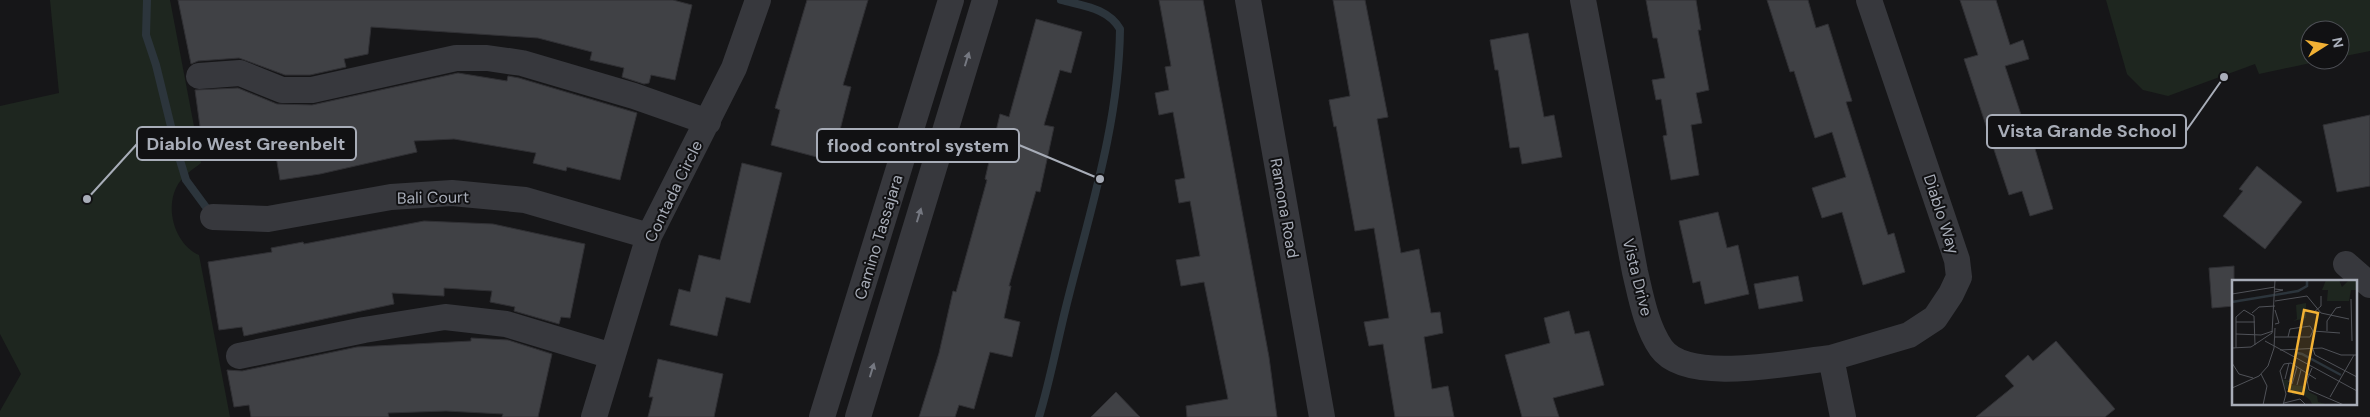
<svg xmlns="http://www.w3.org/2000/svg" width="2370" height="417" viewBox="0 0 2370 417" font-family="'DM Sans',sans-serif">
	<style>
		.green { fill: #1e261f }
		.lines { fill: none; stroke-linecap: round; stroke-linejoin: round }
		.stream { stroke: #2c353c; stroke-width: 8 }
		.building { fill: #404145; stroke: #303034 }
		.minor { stroke: #37383d; stroke-width: 26 }
		.oneway { fill: #757881 }
		.labels { text-anchor: middle; stroke-width: 4; stroke-linejoin: round; paint-order: stroke }
		.street-label { font-size: 16px; fill: #a8adb8; stroke: #111113 }
		.inset-river { fill: none; stroke: #2c353c; stroke-width: 2.5 }
		.inset-road { fill: none; stroke: #505258; stroke-width: 1 }
		.view { fill: #f2b134; fill-opacity: 0.15; stroke: #f2b134; stroke-width: 2.5 }
		.inset-edge { fill: none; stroke: #a8adb8; stroke-width: 2.5 }
		.leader { fill: none; stroke: #a8adb8; stroke-width: 2 }
		.callout-dot { fill: #a8adb8; stroke: #111113; stroke-width: 2 }
		.callout { fill: #111113; stroke: #a8adb8; stroke-width: 2 }
		.callout-label { font-size: 18px; text-anchor: middle; font-weight: bold; fill: #a8adb8 }
	</style>
	<rect width="100%" height="100%" fill="#161618"/>
	<path class="green" d="M50 0H170L201 163C192 170 181 177 176 188 165 211 176 245 199 255L230 417H0V411L21 374 0 334V106L59 93Z
		M2106 0H2370V51L2340 57V30H2310V60H2325L2259 74 2255 64 2168 96 2143 90 2127 74Z"/>
	<g class="lines">
		<path class="stream" d="M147 0 146 35 156 65 176 147 186 180 211 214
			M1039 417C1050 381 1057 343 1066 307 1089 214 1119 125 1120 29 1108 8 1083 6 1061 0"/>
	</g>
	<path class="building" d="M178 0H673L692 5 675 80 651 75 649 83 644 84 622 77 624 68 590 60 592 52 538 38 371 27 368 54 344 59 346 67 310 75H285L239 58 198 61 191 64Z
		M807 0H868L843 85 851 87 832 161 771 145 780 110 775 108Z
		M1159 0H1203L1269 357 1277 417H1187L1186 406 1228 399 1204 282 1181 286 1176 260 1200 256 1190 201 1179 203 1175 180 1185 178 1173 112 1159 115 1155 93 1169 90 1165 67 1171 66Z
		M1333 0H1365L1388 117 1377 119 1401 253 1419 249 1431 313 1440 312 1443 333 1424 337 1432 389 1448 386 1454 417H1395L1383 344 1369 346 1364 322 1389 318 1374 228 1355 231 1336 126 1334 127 1329 100 1350 96Z
		M1646 0H1696L1701 30H1698L1709 90 1696 93 1702 123 1691 125 1699 175 1671 180 1663 136 1667 135 1661 99 1656 100 1652 80 1665 78 1657 38H1653Z
		M1767 0H1808L1816 28 1828 24 1852 101 1846 102 1868 171 1888 235 1894 233 1905 272 1863 285 1842 212 1822 218 1812 188 1846 177 1832 132 1815 138 1794 71 1790 72Z
		M1960 0H1996L2010 45 2023 40 2029 59 2005 66 2027 133 2030 132 2053 209 2030 216 2022 191 2009 195 1964 59 1978 55Z
		M1036 19 1082 32 1071 73 1060 70 1044 125 1054 127 1040 192 1036 191 1009 286H1011L1004 318 1020 322 1012 357 990 352 974 409 959 405 955 417H919L939 353 953 291 956 292 987 180 985 179 1000 114 1009 117Z
		M1528 33 1544 117 1554 115 1562 157 1522 164 1519 147 1510 148 1498 70H1495L1490 40Z
		M458 73 507 81 508 76 519 78 637 113 620 180 567 167 566 171 533 163 536 153 454 139 414 141 417 152 320 174 280 180 274 144 204 156 195 90 238 88 277 104 312 105Z
		M2370 115V186L2337 192 2323 125Z
		M742 163 782 173 750 303 726 297 717 336 670 325 679 289 690 292 699 255 720 260Z
		M2257 166 2302 202 2265 249 2223 216 2243 191 2239 189Z
		M1718 212 1727 248 1738 245 1749 294 1705 304 1700 281 1693 283 1679 221Z
		M424 221 493 224 585 244 570 318 561 317 559 324 514 311 515 307 490 302 492 291 444 288V296L392 293 394 304 244 336 242 327 219 330 208 262 272 252 271 248 303 242 304 244Z
		M2234 266V306L2212 308 2209 268Z
		M1798 276 1803 301 1759 309 1754 284Z
		M1569 311 1575 334 1589 331 1604 385 1553 398 1559 417H1522L1505 355 1550 343 1544 318Z
		M471 338 508 340 552 354 538 417H502L503 414 446 411 388 413 389 417H251L249 405 234 407 227 370 242 371 357 347 471 341Z
		M2056 341 2115 409 2105 417H1976L2014 386 2005 376 2028 355 2033 361Z
		M658 359 723 374 714 417H648L653 397H649Z
		M1116 392 1140 417H1091Z"/>
	<g class="lines">
		<path class="minor" d="M1248 0 1322 417
			M1583 0 1635 272C1641 297 1646 326 1661 348 1687 385 1792 362 1831 358L1843 417
			M199 76 240 73 282 90H312L456 58H487L522 63 634 96 708 122
			M213 217 268 219 391 197 452 193 525 200 649 236
			M2346 264 2370 285
			M239 356 364 330 445 317 506 324 612 356
			M1831 358 1909 335 1935 318 1951 294 1959 277 1957 260 1869 0
			M594 417 649 236 734 68 758 0
			M822 417 951 0
			M858 417 985 0"/>
	</g>
	<defs><path id="oneway-solid" d="M-6-.8H1V-3.2L6.5 0L1 3.2V.8H-6Z" transform="scale(1.25)"/></defs>
	<g class="oneway">
		<use href="#oneway-solid" transform="translate(967 59) rotate(-73)"/>
		<use href="#oneway-solid" transform="translate(919 215) rotate(-73)"/>
		<use href="#oneway-solid" transform="translate(872 370) rotate(-73)"/>
	</g>
	<g class="labels">
		<g class="street-label">
			<text transform="translate(673 191) rotate(-64)" y="6">Contada Circle</text>
			<text transform="translate(433 197) rotate(-1)" y="6">Bali Court</text>
			<text transform="translate(1285 208) rotate(80)" y="6">Ramona Road</text>
			<text transform="translate(1942 214) rotate(72)" y="6">Diablo Way</text>
			<text transform="translate(878 237) rotate(-73)" y="6">Camino Tassajara</text>
			<text transform="translate(1638 277) rotate(76)" y="6">Vista Drive</text>
		</g>
	</g>
	<g transform="translate(2232 280)">
		<rect width="125" height="125" fill="#161618"/>
		<path d="M94 0H107L110 7 117 0H125V10H119L117 21H95L96 10H90ZM74 23V38L61 41 65 39 64 25ZM49 100H56L57 105 74 106 77 112 85 116 86 122 97 125H77L80 124 78 120 69 113 60 115V110L54 109Z" fill="#1e261f"/>
		<path class="inset-river" d="M0 22 66 11 75 6V0M63 76 65 73 70 74 109 95"/>
		<path class="inset-road" d="M43 12 51 10 43 9M0 14 43 7M119 19 120 61M43 21 75 16 89 33 117 39M20 33 27 27 43 26M81 33 89 26V16M4 42H23M43 44 47 43 43 30M95 51V41L104 28 109 27M4 54 29 55 41 51M43 57H78L81 51 108 53M56 57 58 49 78 46 81 51M33 61 125 111M0 68 19 67 40 53 43 0M4 68V37L12 30 22 36 23 65M81 69 83 75 125 97M48 70 90 68 109 75H125M0 83 7 94 21 98M52 84 59 83 84 99M80 88 75 100 77 110 112 125M29 94 35 106 31 125M53 99 57 83M57 102 61 85M60 104 65 87M65 105 69 90M0 108 27 96 36 86 42 68 43 48M98 117 122 75M52 123 68 119 74 125M51 125 54 114 48 91 52 84"/>
		<path class="view" d="M72 30 86 33 71 114 57 111Z"/>
		<rect width="125" height="125" class="inset-edge"/>
	</g>
	<path class="leader" d="M2224 77L2186 131M87 199L137 144M1100 179L1019 145"/>
	<g class="callout-dot">
		<circle cx="2224" cy="77" r="5"/>
		<circle cx="87" cy="199" r="5"/>
		<circle cx="1100" cy="179" r="5"/>
	</g>
	<g class="callout">
		<rect x="1987" y="115" width="199" height="33" rx="5"/>
		<rect x="137" y="127" width="219" height="33" rx="5"/>
		<rect x="817" y="129" width="202" height="33" rx="5"/>
	</g>
	<g class="callout-label">
		<text x="2087" y="137">Vista Grande School</text>
		<text x="246" y="150">Diablo West Greenbelt</text>
		<text x="918" y="152">flood control system</text>
	</g>
	<g transform="translate(2325 45) rotate(79)"><circle r="24" fill="#111113" stroke="#4d4f55"/>
	<path d="M0-4L9 19L0 12L-9 19Z" fill="#f2b134"/>
	<text y="-8" font-size="14" font-weight="bold" text-anchor="middle" fill="#a8adb8">N</text>
	</g>
</svg>
